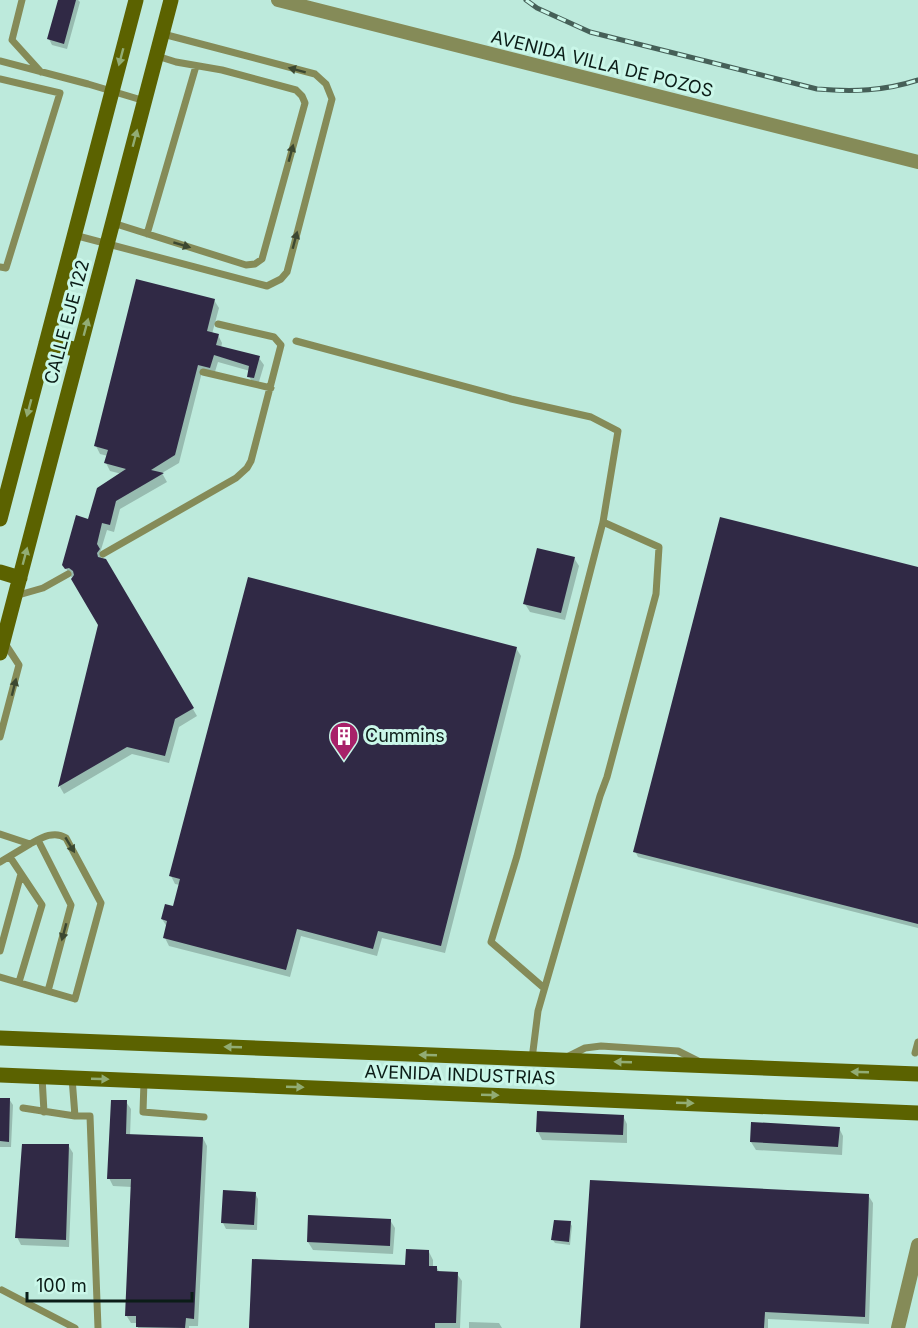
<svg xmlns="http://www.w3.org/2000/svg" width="918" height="1328" viewBox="0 0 918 1328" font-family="Inter,sans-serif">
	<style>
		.shadow { fill: #0003 }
		.building { fill: #302945 }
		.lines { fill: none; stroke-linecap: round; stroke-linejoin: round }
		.lane { stroke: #858b58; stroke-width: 7 }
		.street { stroke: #858b58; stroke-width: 14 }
		.secondary { stroke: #5b6200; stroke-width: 15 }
		.rail-casing { stroke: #466058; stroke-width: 5 }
		.rail { stroke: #caf7e9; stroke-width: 3; stroke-dasharray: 9; stroke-linecap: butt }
		.oneway { fill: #92ac74 }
		.oneway2 { fill: #3c4831 }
		.labels { text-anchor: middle; stroke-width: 6; stroke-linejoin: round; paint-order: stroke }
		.street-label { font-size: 18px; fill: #0b1c17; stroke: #caf7e9 }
		.poi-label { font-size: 18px; fill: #0b1c17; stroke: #caf7e9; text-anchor: start }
	</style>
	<rect width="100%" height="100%" fill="#bdeadc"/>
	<path class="shadow" d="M59 0H78L80 2 67 49 52 45 49 39Z
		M214 300 219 308 212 334 218 335 222 343 221 348 259 358 264 365 258 385 253 384 249 376 250 371 218 362 214 375 202 372 179 463 162 473 167 482 120 509 114 532 107 530 100 553 102 560H105L197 716 179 727 169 763 132 754 64 794 60 787 100 625 75 576 71 577 64 565 89 521 122 474 110 471 106 463 108 456 100 454 96 446Z
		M574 558 579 566 565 620 530 612 525 604Z
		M918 569V928L638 857 635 851Z
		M516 648 521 656 445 953 382 938 377 956 301 936 290 977 169 946 165 938 167 927 162 919 174 908 180 885 175 884 171 876Z
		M0 1099H9L13 1105 11 1147H0Z
		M126 1102 131 1109 130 1136 203 1138 207 1146 198 1326H189V1328H138V1323H131L126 1315 132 1187 113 1186 109 1178Z
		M623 1116 627 1124V1143L542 1140 538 1132Z
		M839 1128 843 1136 842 1155 756 1150 751 1142Z
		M68 1145 73 1153 69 1247 21 1245 17 1237Z
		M255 1193 258 1199 257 1230 226 1229 223 1223Z
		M868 1195 873 1203 869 1324 768 1319V1328H582Z
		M309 1216 390 1220 395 1228 393 1254 313 1250 308 1242Z
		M570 1223 572 1226 570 1245 555 1243 553 1240Z
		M429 1252 433 1260V1268H437L440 1273 457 1274 462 1281 460 1328H250L407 1267Z
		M469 1322 499 1323 502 1328H469Z"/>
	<path class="building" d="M58 0H76L64 44 47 39Z
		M136 279 215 299 207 331 219 334 216 345 260 356 254 378 247 377 249 366 214 355 210 368 198 365 175 455 151 470 164 473 116 501 110 525 102 523 97 544 100 549 97 553 98 557 106 559 194 708 175 719 165 756 127 747 58 787 98 625 71 579 74 575 73 571 69 568 65 569 62 565 76 515 88 519 97 488 126 469 104 463 108 450 94 446Z
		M720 517 918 567V924L633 852Z
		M537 548 575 557 561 613 523 604Z
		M248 577 517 647 441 946 378 931 373 949 297 929 286 970 163 938 167 921 161 919 165 904 173 906 180 879 169 876Z
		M0 1098H10L9 1142 0 1141Z
		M111 1100H127L126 1134 203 1137 194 1319 186 1318 185 1328 136 1327V1316H125L131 1179H107Z
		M537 1111 624 1115 623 1135 536 1132Z
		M751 1122 840 1127 838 1147 750 1142Z
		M22 1144H69L66 1240 15 1238Z
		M590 1180 869 1194 865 1317 765 1312 764 1328H580Z
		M223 1190 256 1192 254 1225 221 1223Z
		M308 1215 391 1219 390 1246 307 1242Z
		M554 1220 571 1221 569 1242 551 1240Z
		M406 1249 429 1250V1266H437V1271L458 1272 456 1323H435V1328H249L252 1259 405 1265Z"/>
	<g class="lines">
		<path class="lane" d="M22 0 12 40 41 72
			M0 61 88 84 145 101
			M0 79 60 93 6 268 0 267
			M113 223 246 265 255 264 262 259 305 103 302 96 296 90 222 70 176 62 157 56
			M147 234 196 66
			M74 235 267 286 281 279 287 272 332 99 326 84 315 74 163 34
			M296 341 511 399 591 417 618 431 603 522 517 856 491 942 544 988
			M203 372 271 388
			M103 554 236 478 247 468 251 461 281 345 274 337 218 324
			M15 596 43 588 68 574
			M0 737 19 665 4 642
			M0 834 30 844C41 838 54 830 66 838L101 903 75 999 0 977
			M38 840 71 905 48 991
			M10 857 42 905 19 982
			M0 862 30 844
			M0 951 21 874
			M915 1053 918 1042
			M567 1057 585 1048 601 1046 678 1051 698 1061
			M532 1059 538 1011 600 796 607 777 656 594 659 547 603 522
			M42 1077 44 1112
			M72 1078 75 1116
			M144 1081 143 1112 204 1117
			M23 1108 75 1116H90L98 1328
			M2 1290 75 1328"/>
		<path class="street" d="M278 0 918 162
			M898 1328 918 1245"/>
		<path class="secondary" d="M46 343 79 350
			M0 519 136 0
			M0 572 20 578
			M0 653 171 0
			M0 1038 918 1074
			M0 1075 918 1113"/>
		<g class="rail-casing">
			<path id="rail" d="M526 0 537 8 590 32 817 89C853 92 884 91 918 80"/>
		</g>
		<use href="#rail" class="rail"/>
	</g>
	<defs><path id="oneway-solid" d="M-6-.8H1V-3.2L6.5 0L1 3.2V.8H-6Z" transform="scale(1.5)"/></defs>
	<g class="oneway">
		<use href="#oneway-solid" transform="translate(121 57) rotate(105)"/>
		<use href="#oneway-solid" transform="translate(135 138) rotate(-75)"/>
		<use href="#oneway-solid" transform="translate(86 327) rotate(-75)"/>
		<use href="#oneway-solid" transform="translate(29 408) rotate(105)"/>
		<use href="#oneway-solid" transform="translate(25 556) rotate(-75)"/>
		<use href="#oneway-solid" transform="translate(233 1047) rotate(-178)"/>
		<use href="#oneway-solid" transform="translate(428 1055) rotate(-178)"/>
		<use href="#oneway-solid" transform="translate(623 1062) rotate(-178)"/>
		<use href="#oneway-solid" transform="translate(860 1072) rotate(-178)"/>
		<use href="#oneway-solid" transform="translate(100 1079) rotate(2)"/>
		<use href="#oneway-solid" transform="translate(295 1087) rotate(2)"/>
		<use href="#oneway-solid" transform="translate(490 1095) rotate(2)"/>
		<use href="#oneway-solid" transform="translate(685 1103) rotate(2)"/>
	</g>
	<g class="oneway2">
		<use href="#oneway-solid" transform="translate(297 70) rotate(-165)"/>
		<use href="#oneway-solid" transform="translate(291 153) rotate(-75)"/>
		<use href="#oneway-solid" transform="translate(295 240) rotate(-75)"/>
		<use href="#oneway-solid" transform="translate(182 245) rotate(17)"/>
		<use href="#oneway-solid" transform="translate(14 687) rotate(-76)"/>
		<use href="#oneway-solid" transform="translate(70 845) rotate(59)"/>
		<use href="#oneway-solid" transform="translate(64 932) rotate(105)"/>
	</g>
	<defs>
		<g id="building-pin" transform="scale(1.5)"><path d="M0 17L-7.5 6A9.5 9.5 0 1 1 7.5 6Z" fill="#a82169" stroke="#caf7e9"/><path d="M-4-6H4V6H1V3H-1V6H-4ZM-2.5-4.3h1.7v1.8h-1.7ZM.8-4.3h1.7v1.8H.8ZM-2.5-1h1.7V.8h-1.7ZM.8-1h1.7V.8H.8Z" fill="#fff"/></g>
	</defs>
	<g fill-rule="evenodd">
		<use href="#building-pin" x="344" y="736"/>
	</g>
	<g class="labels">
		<g class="street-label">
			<text transform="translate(602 64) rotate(14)" y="6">AVENIDA VILLA DE POZOS</text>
			<text transform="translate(67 322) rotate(-75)" y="6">CALLE EJE 122</text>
			<text transform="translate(460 1075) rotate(2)" y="6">AVENIDA INDUSTRIAS</text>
		</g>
		<g class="poi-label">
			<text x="365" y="742">Cummins</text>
		</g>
	</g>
	<path d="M27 1292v9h165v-9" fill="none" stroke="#0b1c17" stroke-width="3"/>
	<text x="36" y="1292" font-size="18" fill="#0b1c17" stroke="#caf7e9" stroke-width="4.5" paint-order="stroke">100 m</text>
</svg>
